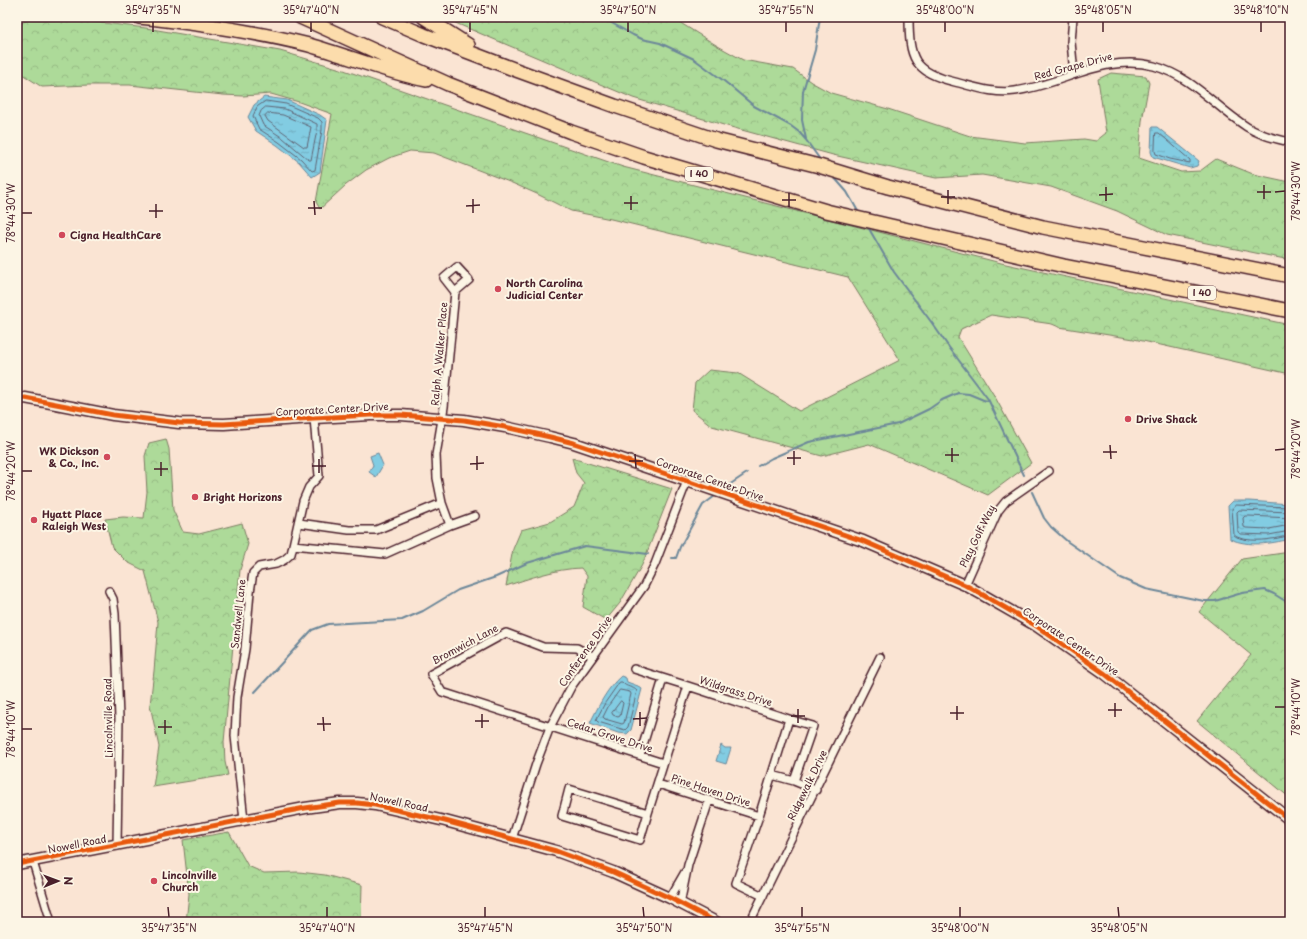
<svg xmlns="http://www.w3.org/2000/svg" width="1307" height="939" viewBox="0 0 1307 939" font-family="'Playpen Sans',sans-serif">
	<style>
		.forest { fill: url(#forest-crowns); stroke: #7c7c62 }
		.water { fill: url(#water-ripples); stroke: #6c8799 }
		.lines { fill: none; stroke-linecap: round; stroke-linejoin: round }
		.shore { stroke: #606474; stroke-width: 1 }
		.stream { stroke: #6c8799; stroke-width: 2 }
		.street-casing { stroke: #4a1f2b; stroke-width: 10 }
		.secondary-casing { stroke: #4a1f2b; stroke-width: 13 }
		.highway-casing { stroke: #4a1f2b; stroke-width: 16 }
		.street { stroke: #fcf5e5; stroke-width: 7 }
		.secondary { stroke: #fcf5e5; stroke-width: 10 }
		.highway { stroke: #fcdcac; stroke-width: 13 }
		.cycleway-casing { stroke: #fcf5e5; stroke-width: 8 }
		.cycleway { stroke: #e8590c; stroke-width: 5 }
		.ticks { fill: none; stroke: #4a1f2b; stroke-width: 1.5 }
		.poi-dot { fill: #d1495b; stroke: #fcf5e5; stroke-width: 1.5 }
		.labels { text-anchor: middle; stroke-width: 4; stroke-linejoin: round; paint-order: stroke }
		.shield { fill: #fcf5e5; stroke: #7f5f63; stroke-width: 1 }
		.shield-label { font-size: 9px; font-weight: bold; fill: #4a1f2b }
		.street-label { font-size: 10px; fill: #4a1f2b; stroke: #fcf5e5 }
		.poi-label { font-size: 10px; font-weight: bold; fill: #4a1f2b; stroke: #fcf5e5; text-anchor: start }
		.neatline { fill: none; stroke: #4a1f2b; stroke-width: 1.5 }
		.ticks-label { font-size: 10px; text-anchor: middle; fill: #4a1f2b }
	</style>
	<defs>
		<pattern id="forest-crowns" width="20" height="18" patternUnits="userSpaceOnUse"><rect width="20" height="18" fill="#adda99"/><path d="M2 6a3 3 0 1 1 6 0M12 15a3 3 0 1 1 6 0" fill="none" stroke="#96bb84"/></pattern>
		<pattern id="water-ripples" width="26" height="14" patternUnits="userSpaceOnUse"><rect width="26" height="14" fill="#82cce2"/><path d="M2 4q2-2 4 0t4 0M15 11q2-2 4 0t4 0" fill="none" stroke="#72afc2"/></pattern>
	</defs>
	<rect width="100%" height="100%" fill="#fae4d3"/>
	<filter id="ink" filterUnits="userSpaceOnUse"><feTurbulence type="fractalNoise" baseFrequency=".025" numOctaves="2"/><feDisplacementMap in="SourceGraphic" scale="8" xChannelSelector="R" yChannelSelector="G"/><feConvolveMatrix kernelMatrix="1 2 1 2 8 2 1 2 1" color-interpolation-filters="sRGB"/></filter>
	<g filter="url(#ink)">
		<path class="forest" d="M445 17H671L716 45 743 60 793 69 811 82 831 93 888 109 970 136 1025 143 1084 139 1096 141 1106 133 1098 79 1111 73 1146 76 1149 83 1142 121 1139 158 1181 172 1200 171 1216 159 1253 174 1290 182V260L1167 235 1117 211 1051 187 982 175 936 178 833 155 727 126 633 98 453 22Z
			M30 19 87 21 146 28 280 51 341 69 623 167 1001 263 1290 325V374L1134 339 1059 327 1052 324 991 315 961 329 958 337 995 397 1031 463 988 495 869 444 822 456 712 426 692 410 695 383 709 370 738 373 799 411 900 360 848 277 611 219 571 211 537 194 512 183 434 153 410 151 389 158 366 170 346 185 320 209 316 202 332 114 299 102 271 94 243 96 223 95 130 85H89L42 87 22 74 17 73V25Z
			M166 439 169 449 173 510 183 532 199 534 242 523 248 544 240 570 224 742 225 762 228 775 153 787 159 747 150 705 154 671 158 622 145 571 127 562 112 547 105 519 123 517 144 518 147 492 145 456 149 443Z
			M572 458 672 489 642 565 620 603 606 620 583 607 587 576 581 568C555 569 530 578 506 586L513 549 521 530 550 522 574 507 584 483 576 473Z
			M1290 552V798L1197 721 1251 655 1199 612 1242 559Z
			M229 832 248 866 264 873 299 872 325 875 362 885 361 922H186L189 894 183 840Z"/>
		<path class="water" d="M264 97 287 100 320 115 327 120 320 172 312 177 299 162 277 145 256 131 248 117 254 105Z
			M1152 127H1157L1199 161 1197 166 1190 168 1153 157 1151 152Z
			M378 453 383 465 376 477 369 472 373 465 370 456Z
			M1233 501H1249L1290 504V539C1270 544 1249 547 1230 539L1228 506Z
			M621 676 626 678 627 682 638 686 642 689 631 730 627 734 618 733 590 723C598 707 607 688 621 676Z
			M721 745 725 748H731L726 764 716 761Z"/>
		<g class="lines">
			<path class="shore" d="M266 101 286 104 318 118 322 122V130L315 170 312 171 301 159 279 142 259 129 253 116 257 107Z
				M266 107 285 109 317 124V130L311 160H309L283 138 263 125 259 116 261 111Z
				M268 113 283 115 311 127 307 147H304L268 121 265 116Z
				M1156 133H1159L1190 160V163L1170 159 1156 154 1155 151Z
				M1290 507 1235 505 1232 509 1234 535C1240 541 1262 541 1271 539 1277 539 1284 536 1290 536
				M1290 512 1239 510 1237 512 1238 532 1241 534 1269 535 1290 531
				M1290 518 1249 516H1245L1243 518 1244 527 1246 528 1269 529 1290 525
				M620 682H622C626 688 633 686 637 691L628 727 625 730 598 722 596 720 605 703Z
				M620 690 630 692 631 694 624 723 622 724 605 719 603 717 609 705Z
				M621 701 623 703 620 716 618 717 613 715 612 713Z"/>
			<path class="stream" d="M601 17 633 35 642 39 660 43 694 59 724 81 754 106 791 126 799 132 806 140 821 161
				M806 139 802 120 803 91 815 50 820 17
				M833 176 847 192 859 213
				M868 227 894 272 932 323 948 346 988 399 1024 475
				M758 466 772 458 809 442 898 424 929 409 942 400 958 393 969 394 986 401H989
				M729 485 747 473
				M1032 492 1044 518 1051 527 1068 542 1120 578 1146 589 1204 601H1215L1242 593 1265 590 1274 594 1290 604
				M672 558H676L680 547 703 505 715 496
				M255 692 312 630 328 624 402 620 423 611 458 590 496 577 527 563 585 546 648 554"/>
			<g class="street-casing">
				<path id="street" d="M909 17C909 58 913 72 955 82 975 87 994 94 1015 91 1062 85 1105 53 1154 66 1193 77 1214 106 1247 127 1260 135 1275 139 1290 142
					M1073 17 1071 42 1074 74
					M1287 17 1290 20
					M299 523 349 530H376L442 503 437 478 436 455 444 407 455 292 469 280 457 267 444 278 455 292
					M450 525 475 516
					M293 545 385 554 450 525 442 503
					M965 585 998 511 1006 501 1049 471
					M109 591 113 599 115 614 119 718 117 846
					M592 656 577 648 543 647 506 633 431 674 442 692 663 763
					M634 669 688 686
					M789 719 813 726 794 781
					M640 755 663 679
					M772 775 794 781 816 790
					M658 784 759 816
					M648 813 640 840 562 816 569 789 648 813 688 686 789 719 759 816 736 883 763 896
					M244 820 235 736 237 697 245 649 250 592 253 573 259 567 276 564 284 560 291 554 303 501 309 487 319 476 314 418
					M512 839 536 764 550 727 571 687 644 586 655 564 687 481
					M33 862 51 922
					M670 898 685 872
					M680 904 688 865 709 801
					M750 922 880 657"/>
			</g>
			<g class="secondary-casing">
				<path id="secondary" d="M17 400 25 398 113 415 179 423 224 424 314 418 371 415H401L464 420 505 427 550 437 574 443 687 481 863 541 965 585 983 595 1035 625 1104 673 1290 820
					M17 864 305 808 340 803H357L375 805 445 821 512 839 556 851 613 872 670 898 716 922"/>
			</g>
			<g class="highway-casing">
				<path id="highway" d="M139 17C196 23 253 31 309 45 348 56 386 72 426 80
					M300 17 448 84 571 132 644 157 826 211 1064 266 1290 311
					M382 17 424 35 516 70 615 106 716 140 819 166 888 187 1043 227 1290 276
					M424 17 468 45"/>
			</g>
			<use href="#street" class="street"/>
			<use href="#secondary" class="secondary"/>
			<use href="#highway" class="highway"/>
			<g class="cycleway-casing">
				<path id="cycleway" d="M17 400 25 398 113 415 179 423 224 424 314 418 371 415H401L464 420 505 427 550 437 574 443 687 481 863 541 965 585 983 595 1035 625 1104 673 1290 820
					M17 864 305 808 340 803H357L375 805 445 821 512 839 556 851 613 872 670 898 716 922"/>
			</g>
			<use href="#cycleway" class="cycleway"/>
		</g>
	</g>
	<path class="ticks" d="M153 22V32M311 22V32M470 22V32M628 22V32M786 22V32M945 22V32M1103 22V32M1261 22V32M1264 185V199M1106 187V201M948 190V204M1257 192H1271M1275 192 1285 191M789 193V207M1099 195 1113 194M631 196V210M941 197H955M473 199V213M782 200H796M314 201 315 215M624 203H638M156 204V218M466 206 480 205M308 208H322M149 211H163M22 213H32M1110 445 1111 459M952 448V462M1275 450 1285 449M794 451V465M1103 452H1117M635 454 636 468M945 455H959M477 456V470M787 458H801M319 459V473M629 461H643M161 462V476M470 464 484 463M312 466H326M154 469H168M22 471H32M1115 703V717M957 706V720M1275 707H1285M798 709V723M1108 710H1122M640 712V726M950 713H964M482 714V728M791 716H805M323 717 324 731M633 719 647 718M165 720V734M475 721H489M317 724H331M158 727H172M22 729H32M168 907 169 917M327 907V917M485 907V917M643 907 644 917M802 907V917M960 907V917M1118 907 1119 917"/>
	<g class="poi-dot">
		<circle cx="62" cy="235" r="4"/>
		<circle cx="498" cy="289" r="4"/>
		<circle cx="1128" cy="419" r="4"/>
		<circle cx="107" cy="457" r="4"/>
		<circle cx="195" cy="497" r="4"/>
		<circle cx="34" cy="520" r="4"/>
		<circle cx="154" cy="881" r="4"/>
	</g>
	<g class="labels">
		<g class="shield">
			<rect x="685" y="167" width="28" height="14" rx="3"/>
			<rect x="1188" y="286" width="28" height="14" rx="3"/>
		</g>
		<g class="shield-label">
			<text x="699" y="177">I 40</text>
			<text x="1202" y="296">I 40</text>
		</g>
		<g class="street-label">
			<text transform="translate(1073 66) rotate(-15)" y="4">Red Grape Drive</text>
			<text transform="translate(439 354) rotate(-85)" y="4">Ralph A Walker Place</text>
			<text transform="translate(332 409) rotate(-3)" y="4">Corporate Center Drive</text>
			<text transform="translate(710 479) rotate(19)" y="4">Corporate Center Drive</text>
			<text transform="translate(977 536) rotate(-64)" y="4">Play Golf Way</text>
			<text transform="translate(238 614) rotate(-84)" y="4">Sandwell Lane</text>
			<text transform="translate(1071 641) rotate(34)" y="4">Corporate Center Drive</text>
			<text transform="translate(465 644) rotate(-28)" y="4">Bromwich Lane</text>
			<text transform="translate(585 651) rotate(-55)" y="4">Conference Drive</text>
			<text transform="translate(736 691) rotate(18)" y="4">Wildgrass Drive</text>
			<text transform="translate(108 718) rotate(-91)" y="4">Lincolnville Road</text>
			<text transform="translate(610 735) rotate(18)" y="4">Cedar Grove Drive</text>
			<text transform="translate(807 785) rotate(-64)" y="4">Ridgewalk Drive</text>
			<text transform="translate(711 790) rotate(18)" y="4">Pine Haven Drive</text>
			<text transform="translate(399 802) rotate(12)" y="4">Nowell Road</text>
			<text transform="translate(77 844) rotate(-11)" y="4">Nowell Road</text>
		</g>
		<g class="poi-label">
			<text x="70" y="239">Cigna HealthCare</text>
			<text x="506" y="287">North Carolina<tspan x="506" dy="12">Judicial Center</tspan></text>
			<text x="1136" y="423">Drive Shack</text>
			<text x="99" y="455" text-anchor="end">WK Dickson<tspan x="99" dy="12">&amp; Co., Inc.</tspan></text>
			<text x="203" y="501">Bright Horizons</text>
			<text x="42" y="518">Hyatt Place<tspan x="42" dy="12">Raleigh West</tspan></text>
			<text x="162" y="879">Lincolnville<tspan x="162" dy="12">Church</tspan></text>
		</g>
	</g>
	<rect width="1307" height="939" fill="none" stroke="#fcf5e5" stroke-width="44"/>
	<g transform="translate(58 881) rotate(89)" stroke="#fcf5e5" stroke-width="3" paint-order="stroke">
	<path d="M0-3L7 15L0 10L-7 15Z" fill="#4a1f2b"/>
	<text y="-6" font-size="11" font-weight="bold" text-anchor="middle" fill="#4a1f2b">N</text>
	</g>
	<rect x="22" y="22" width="1263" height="895" class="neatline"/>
	<g class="ticks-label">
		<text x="153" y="14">35°47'35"N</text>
		<text x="311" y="14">35°47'40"N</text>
		<text x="470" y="14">35°47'45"N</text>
		<text x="628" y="14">35°47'50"N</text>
		<text x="786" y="14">35°47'55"N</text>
		<text x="945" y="14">35°48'00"N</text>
		<text x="1103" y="14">35°48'05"N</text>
		<text x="1261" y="14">35°48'10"N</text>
		<text transform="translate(1296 191) rotate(-90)" y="4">78°44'30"W</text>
		<text transform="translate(11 213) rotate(-90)" y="4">78°44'30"W</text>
		<text transform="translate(1296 449) rotate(-90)" y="4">78°44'20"W</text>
		<text transform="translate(11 471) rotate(-90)" y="4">78°44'20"W</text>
		<text transform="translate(1296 707) rotate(-90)" y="4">78°44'10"W</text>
		<text transform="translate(11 729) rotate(-90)" y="4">78°44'10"W</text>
		<text x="169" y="932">35°47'35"N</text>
		<text x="327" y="932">35°47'40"N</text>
		<text x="485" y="932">35°47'45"N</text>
		<text x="644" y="932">35°47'50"N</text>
		<text x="802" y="932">35°47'55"N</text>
		<text x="960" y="932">35°48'00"N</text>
		<text x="1119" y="932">35°48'05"N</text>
	</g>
</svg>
